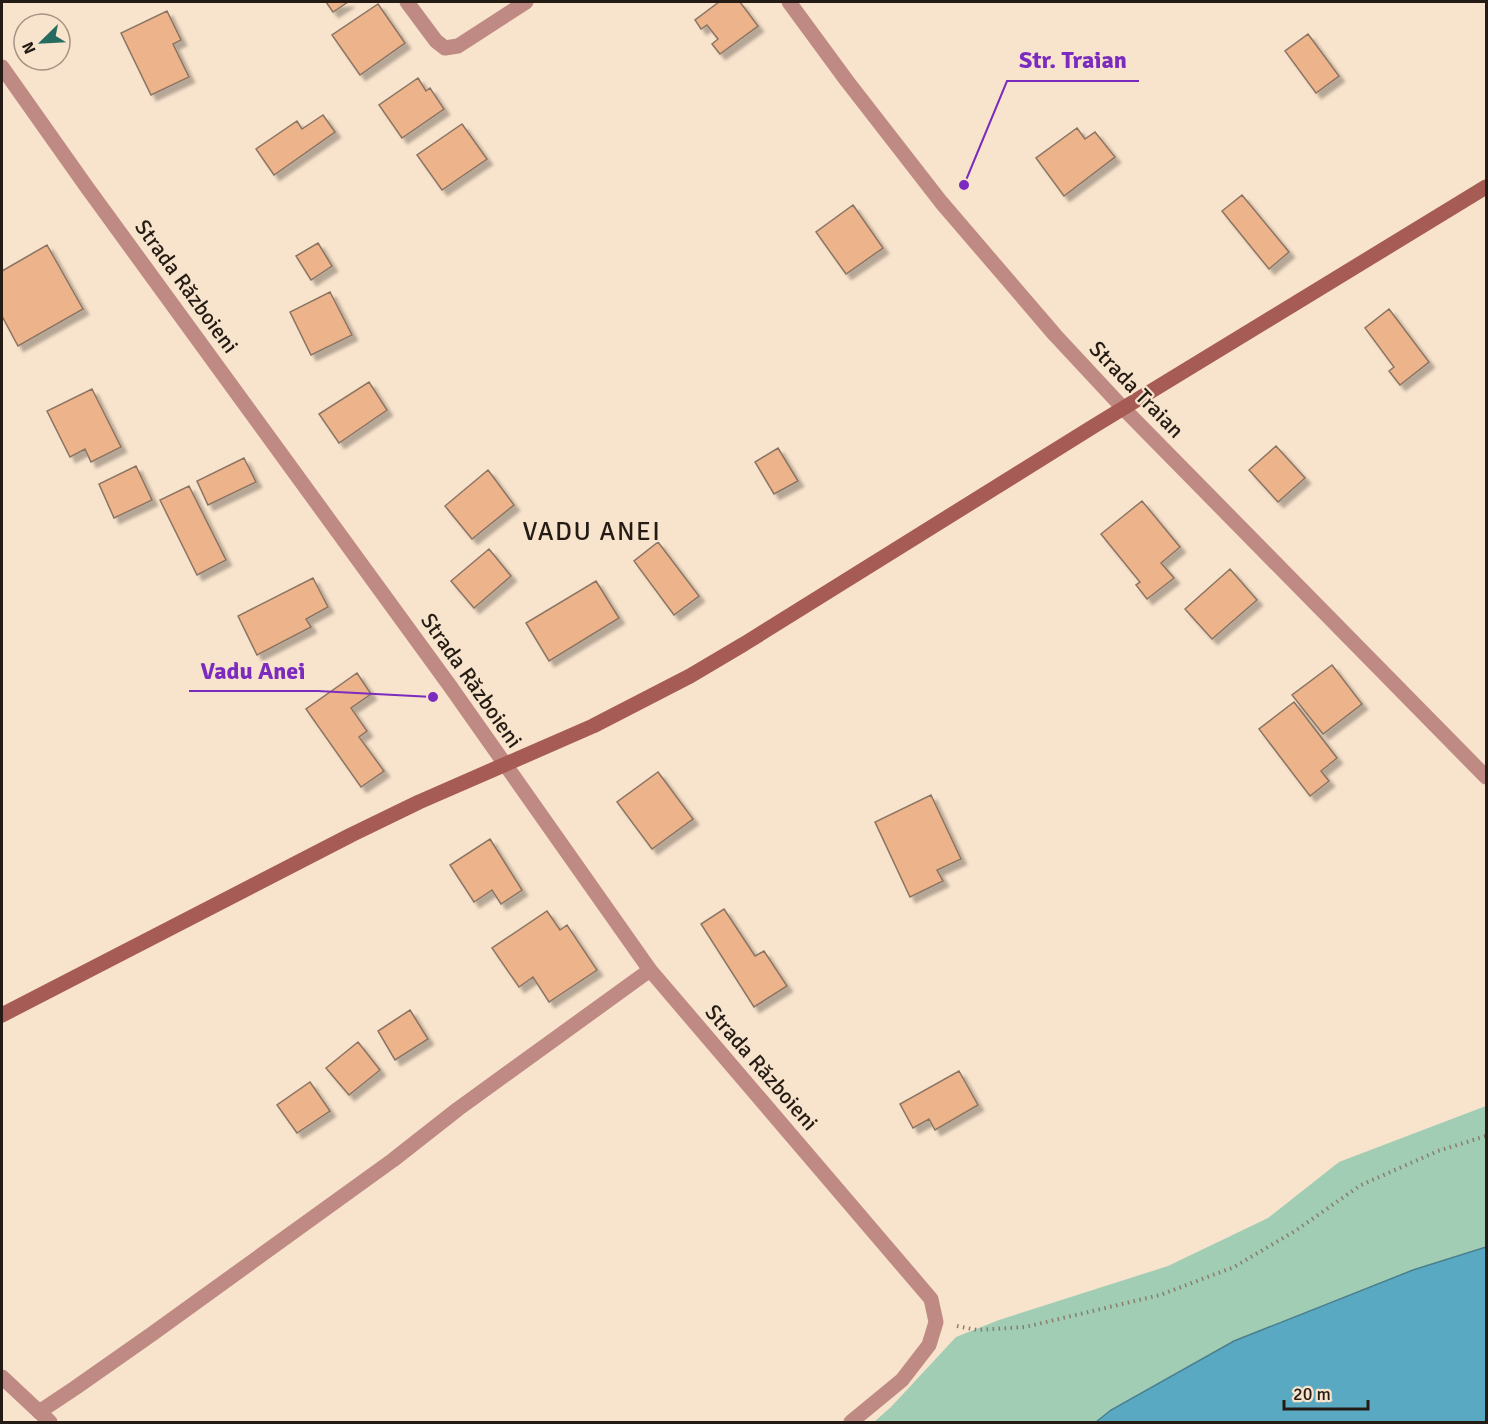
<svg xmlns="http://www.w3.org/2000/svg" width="1488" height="1424" viewBox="0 0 1488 1424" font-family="Signika,sans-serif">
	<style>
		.green { fill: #a0cdb4 }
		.water { fill: #5aa9c3; stroke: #4a7f8e; stroke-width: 1.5 }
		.building { fill: #edb38a; stroke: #8b7464; stroke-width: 1.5; filter: url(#shadow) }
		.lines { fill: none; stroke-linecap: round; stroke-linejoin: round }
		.path { stroke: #8b7d6d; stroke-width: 4; stroke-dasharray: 1.5 4.5; stroke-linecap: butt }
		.street { stroke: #bf8a84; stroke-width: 15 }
		.secondary { stroke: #a65b55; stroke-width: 15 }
		.labels { text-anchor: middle; stroke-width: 4.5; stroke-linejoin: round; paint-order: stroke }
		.street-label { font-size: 22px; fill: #241c14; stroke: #f8e3cc }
		.quarter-label { font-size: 26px; letter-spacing: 1.5px; fill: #241c14; stroke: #f8e3cc }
		.leader { fill: none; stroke: #7b2cbf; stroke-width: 2 }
		.callout-dot { fill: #7b2cbf; stroke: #f8e3cc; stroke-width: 2 }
		.callout-label { font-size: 24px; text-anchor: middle; font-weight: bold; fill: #7b2cbf; stroke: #f8e3cc; stroke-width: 4.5; stroke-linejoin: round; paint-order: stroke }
	</style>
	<defs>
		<filter id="shadow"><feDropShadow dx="5.5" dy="5.5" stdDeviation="1.5" flood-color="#0004"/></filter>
	</defs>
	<rect width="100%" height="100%" fill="#f8e3cc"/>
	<path class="green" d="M1486 1106V1247L1413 1270 1234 1341 1111 1410 1096 1422H874L891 1407 956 1337 999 1320 1168 1266 1268 1218 1339 1162Z"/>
	<path class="water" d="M1486 1247V1422H1096L1111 1410 1234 1341 1413 1270Z"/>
	<path class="building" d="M326 2H348L333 12Z
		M719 2H740L758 26 720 54 712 44 718 39 707 25 701 29 695 20Z
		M378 4 405 43 360 75 332 35Z
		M167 11 181 40 173 44 189 77 151 95 121 33Z
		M1308 34 1339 76 1316 93 1285 51Z
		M418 78 426 91 430 88 444 109 402 138 379 105Z
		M323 115 335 132 274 175 256 149 297 121 302 129Z
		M462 124 487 159 442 190 417 155Z
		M1077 128 1085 139 1095 132 1115 157 1064 196 1036 158Z
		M1242 195 1289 252 1269 269 1222 211Z
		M853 205 883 248 846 274 816 232Z
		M318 243 332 266 311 280 296 256Z
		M47 245 83 309 18 346 2 316V271Z
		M330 292 352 335 311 355 290 312Z
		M1389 309 1429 362 1400 385 1389 371 1394 367 1365 328Z
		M369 382 387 410 339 443 319 414Z
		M92 389 121 447 91 462 85 449 70 457 47 411Z
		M1276 446 1305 478 1278 502 1249 470Z
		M778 448 798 481 774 494 755 462Z
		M244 458 256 482 208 505 197 481Z
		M136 466 152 500 114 518 99 484Z
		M488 470 514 505 472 539 445 506Z
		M189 486 226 560 197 575 160 500Z
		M1142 501 1180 547 1161 563 1174 578 1147 599 1136 585 1140 582 1101 534Z
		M658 542 699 596 674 615 634 561Z
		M489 549 511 576 474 608 451 581Z
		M1230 569 1257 600 1212 639 1185 609Z
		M313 578 328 607 306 619 311 627 257 655 238 616Z
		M596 581 619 618 549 661 526 623Z
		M1332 665 1362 704 1323 734 1292 695Z
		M357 673 371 694 351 708 367 731 359 737 384 771 361 787 306 709Z
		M1294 702 1337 758 1321 771 1329 781 1310 796 1259 729Z
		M658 772 693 819 652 849 617 802Z
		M931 795 961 859 937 870 943 881 910 897 875 822Z
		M490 839 522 890 501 904 492 890 474 902 450 865Z
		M724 909 755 956 764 951 787 986 754 1007 701 924Z
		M547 911 560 930 567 925 597 970 549 1002 533 977 519 987 492 948Z
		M410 1010 428 1039 395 1060 378 1031Z
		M358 1042 380 1070 349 1095 326 1068Z
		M959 1071 978 1105 935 1130 929 1119 913 1128 900 1104Z
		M310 1082 330 1111 297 1133 277 1105Z"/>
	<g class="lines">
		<path class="path" d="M957 1326 977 1330 1025 1327 1160 1295 1234 1267 1295 1231 1361 1185 1438 1151 1486 1136"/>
		<path class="street" d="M407 2 436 41 445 48 458 46 526 2
			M789 2 847 81 941 202 1055 335 1123 408 1486 777
			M2 67 86 186 450 686 650 970 931 1299 936 1322 929 1345 902 1380 851 1422
			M2 1377 50 1422
			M39 1412 75 1388 152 1334 393 1160 458 1109 650 970"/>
		<path class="secondary" d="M2 1015 351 835 419 802 593 726 690 676 744 644 1094 426 1486 187"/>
	</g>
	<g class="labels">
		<g class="street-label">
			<text transform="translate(187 286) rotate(54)" y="8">Strada Războieni</text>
			<text transform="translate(1137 389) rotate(46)" y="8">Strada Traian</text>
			<text transform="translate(472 680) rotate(55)" y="8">Strada Războieni</text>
			<text transform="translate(762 1067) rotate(49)" y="8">Strada Războieni</text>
		</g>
		<g class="quarter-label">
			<text x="592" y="540">VADU ANEI</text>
		</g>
	</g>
	<path class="leader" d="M964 185L1007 81H1139M433 697L318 691H189"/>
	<g class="callout-dot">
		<circle cx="964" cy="185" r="6"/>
		<circle cx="433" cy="697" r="6"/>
	</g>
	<g class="callout-label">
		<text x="1073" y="68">Str. Traian</text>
		<text x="253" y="679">Vadu Anei</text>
	</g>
	<rect width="1488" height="1424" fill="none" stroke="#241c14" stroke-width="6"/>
	<g transform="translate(42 42) rotate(246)"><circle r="28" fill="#f8e3cc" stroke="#a39382" stroke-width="1.5"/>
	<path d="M0-4.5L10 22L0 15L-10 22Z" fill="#256b60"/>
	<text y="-9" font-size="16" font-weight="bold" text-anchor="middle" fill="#241c14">N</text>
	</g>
	<path d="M1284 1400v9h84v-9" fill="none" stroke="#241c14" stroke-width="3"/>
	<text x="1293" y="1400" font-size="18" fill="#241c14" stroke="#f8e3cc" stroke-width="4.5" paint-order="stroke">20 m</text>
</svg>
